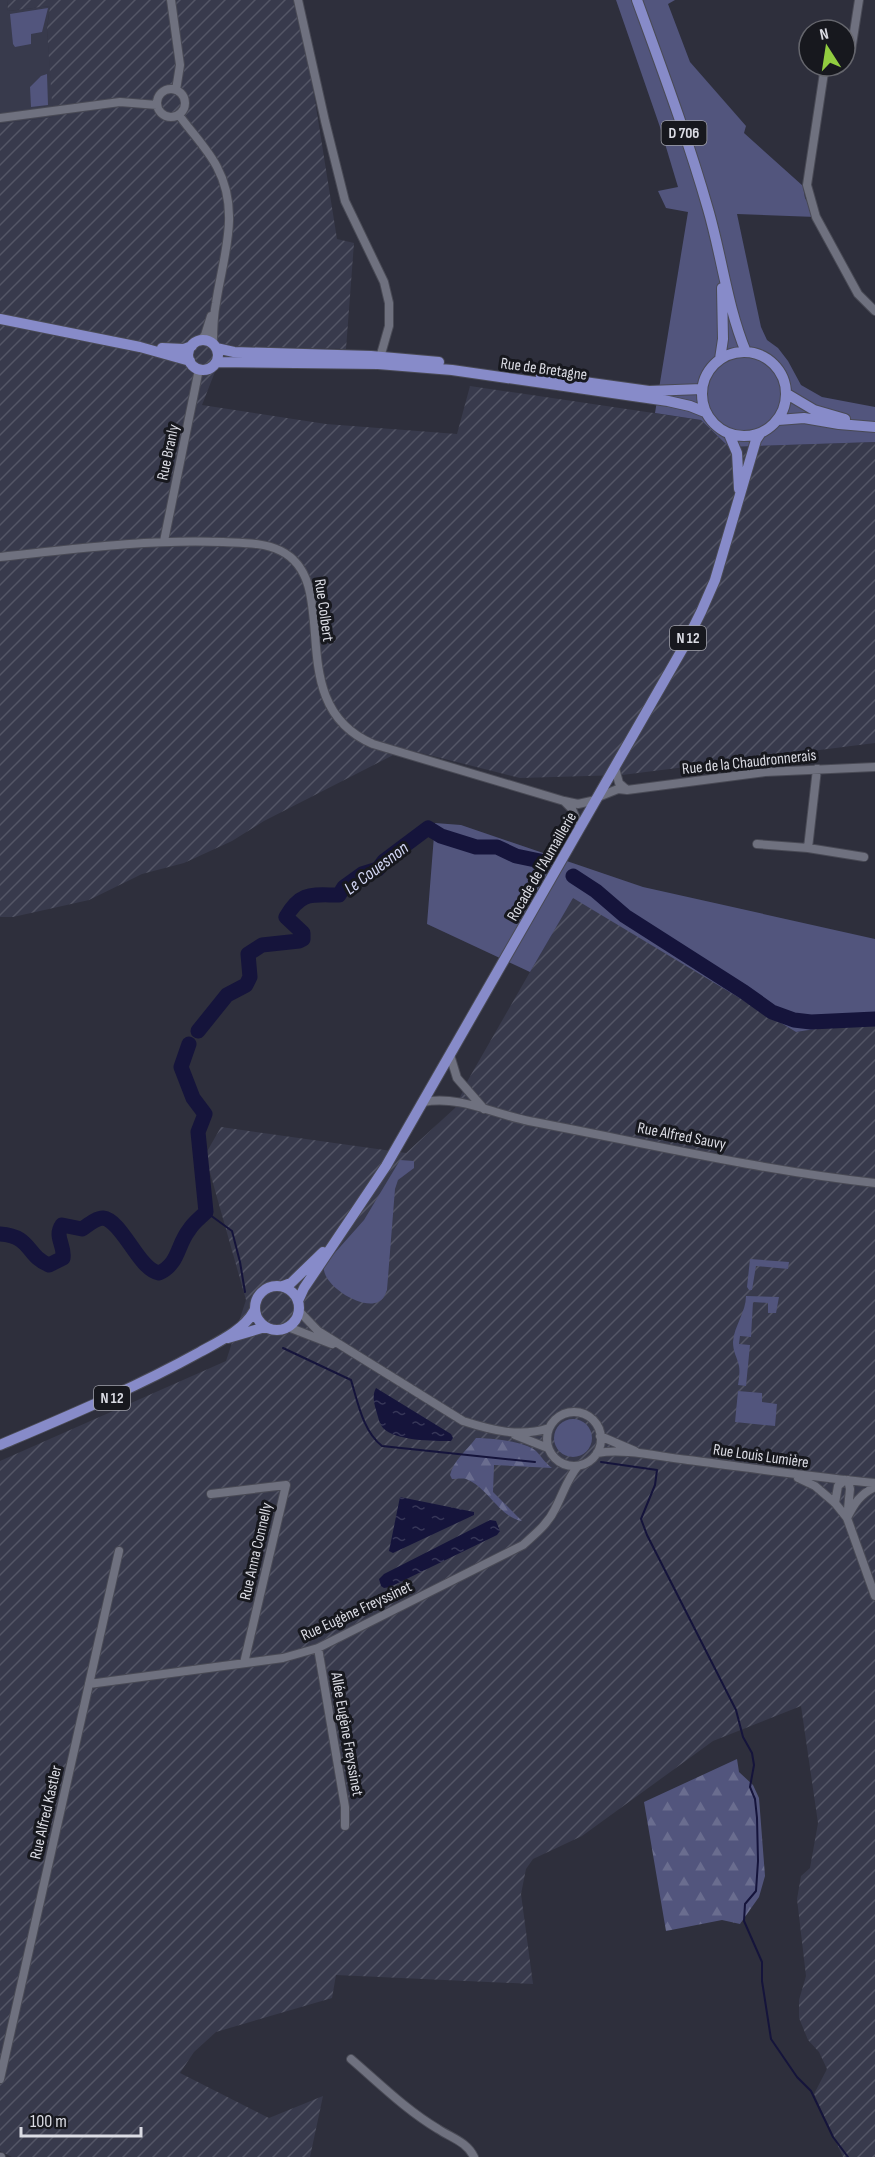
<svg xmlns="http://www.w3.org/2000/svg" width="875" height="2157" viewBox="0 0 875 2157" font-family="'Sofia Sans Condensed',sans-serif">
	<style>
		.built { fill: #383a4c }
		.industrial { fill: url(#industrial-furrows) }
		.grass { fill: #52557d }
		.forest { fill: url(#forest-firs) }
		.water { fill: url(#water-ripples) }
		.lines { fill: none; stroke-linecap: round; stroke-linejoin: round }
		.stream { stroke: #15143b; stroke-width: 2 }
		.river { stroke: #15143b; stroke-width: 15 }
		.minor-casing { stroke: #494a55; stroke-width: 10 }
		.major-casing { stroke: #494a55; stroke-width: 12 }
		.minor { stroke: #6f717f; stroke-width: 8 }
		.major { stroke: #878bc9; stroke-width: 10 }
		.labels { text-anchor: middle; stroke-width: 6; stroke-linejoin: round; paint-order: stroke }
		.shield { fill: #17181e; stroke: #a0a1a9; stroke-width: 1.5 }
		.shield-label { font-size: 15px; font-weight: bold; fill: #dbdce4 }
		.street-label { font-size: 16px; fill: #dbdce4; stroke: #17181e }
		.water-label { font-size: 18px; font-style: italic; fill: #d2d6f4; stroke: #17181e }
	</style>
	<defs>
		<pattern id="industrial-furrows" width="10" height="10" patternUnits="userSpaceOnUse" patternTransform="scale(1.5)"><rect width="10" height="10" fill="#383a4c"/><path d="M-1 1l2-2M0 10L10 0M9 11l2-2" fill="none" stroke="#545666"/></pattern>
		<pattern id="forest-firs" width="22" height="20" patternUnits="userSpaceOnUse" patternTransform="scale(1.5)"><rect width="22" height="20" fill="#52557d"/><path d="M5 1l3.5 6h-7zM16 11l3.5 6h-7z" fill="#6a6d8f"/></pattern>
		<pattern id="water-ripples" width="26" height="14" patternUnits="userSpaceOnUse" patternTransform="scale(1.5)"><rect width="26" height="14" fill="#15143b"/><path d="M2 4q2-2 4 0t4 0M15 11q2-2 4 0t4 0" fill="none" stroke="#363657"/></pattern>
	</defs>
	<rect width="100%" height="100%" fill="#2e2f3c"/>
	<path class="built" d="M0 0H7L8 11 50 6 47 29 54 117 0 124Z"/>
	<path class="industrial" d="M7 0H299L337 239 354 243 346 349 225 346 202 405 326 424 457 434 470 386 701 420 729 447 875 442V743L622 775 520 778 405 749 264 821 232 841 184 863 142 874 89 900 13 917H0V124L53 117 47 29 50 6 8 11Z
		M573 897 796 1032 875 1020V2157H843L814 2094 827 2069 819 2052 808 2040 799 2018V2000L806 1976 797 1899 801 1876 810 1868 818 1823 801 1706 713 1741 582 1836 533 1859 526 1869 521 1894 533 1984 336 1975 332 1998 216 2032 194 2052 180 2073 269 2118 323 2096 310 2157H12L0 2151V1461L226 1361 246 1300 205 1155 221 1127 406 1153 455 1108 468 1080Z"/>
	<path class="grass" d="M616 0H675L668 4 690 62 746 126 744 133 803 186 805 198 816 217 737 214 761 327 767 340 778 348 788 361 801 385 822 397 875 407V442L729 447 701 420 655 413 688 212 666 208 658 191 678 187 660 127Z
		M48 8 42 32 31 34V44L15 47 13 44 10 14Z
		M47 74 48 105 31 107 30 87 41 76Z
		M435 823 461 825 643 887 875 939V1020L796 1032 573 898 530 972 427 924Z
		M400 1160 414 1161V1168L398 1180 395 1189 387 1290C385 1295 383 1300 378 1302 361 1310 320 1284 324 1265L364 1220Z
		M750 1259 789 1262 788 1269 756 1266 752 1290H749L747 1287Z
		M746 1296 779 1297 776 1313H768V1303L753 1302 751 1337 740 1336 739 1344 750 1345 746 1386 738 1385C739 1379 740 1372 739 1366 737 1357 733 1352 733 1342 734 1326 746 1312 746 1296Z
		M738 1391 762 1393V1402L777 1404 775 1426 735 1422Z
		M554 1438a19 19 0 1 1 38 0a19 19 0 1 1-38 0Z"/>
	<path class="forest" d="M476 1438C490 1438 525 1441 536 1451 542 1457 545 1463 552 1468L494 1465 493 1492 522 1521C499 1517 489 1488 466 1479 462 1478 456 1479 452 1479L450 1475C453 1461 467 1450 476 1438Z
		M737 1759 739 1772 753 1785 759 1798 765 1876 759 1897 740 1924 722 1920 666 1931 644 1802Z"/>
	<path class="water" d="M376 1388 451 1434 453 1438 451 1441C434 1441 395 1441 383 1428 379 1423 378 1416 376 1410 374 1403 372 1395 376 1388Z
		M400 1497 474 1512V1515L393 1553 389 1551Z
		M490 1520 496 1521 500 1531 497 1535 390 1587 384 1588 381 1586 379 1579 384 1574Z"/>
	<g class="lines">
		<path class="stream" d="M206 1212 232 1231 240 1262 245 1292
			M283 1348 351 1380C358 1403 363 1431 382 1446L535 1462
			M601 1462 657 1470 655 1485 641 1519 647 1535 736 1710 743 1737 752 1753 754 1765 750 1787 755 1799 757 1818 758 1861 756 1891 745 1904 744 1921 762 1962V1981L771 2039 797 2077 811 2091 833 2137 848 2157"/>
		<path class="river" d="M573 876 596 891 625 916 744 992 772 1012 794 1020 811 1022 875 1019
			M198 1031 227 995 246 985 250 977 248 954 262 945 299 941 303 939V933L286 917C301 891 312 895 339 895L344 887 362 874 378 869 384 861 428 828 441 836 476 847H497L516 856 545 862
			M0 1234C32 1236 26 1256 49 1265L63 1258C65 1245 54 1237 62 1225L82 1229C88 1225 96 1218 103 1218 122 1220 139 1270 159 1273 179 1264 177 1245 189 1230 193 1223 200 1218 206 1212L198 1132 205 1114 193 1098 181 1067 189 1044"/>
		<g class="minor-casing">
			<path id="minor" d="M171 0 180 65 176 90
				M298 0 325 121 345 201 384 282 389 303V326L379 361
				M845 54 851 51 859 0
				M825 66 807 185 816 217 858 294 875 311
				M157 103a14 14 0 1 1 28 0a14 14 0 1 1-28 0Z
				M179 115C191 132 207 148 217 167 241 212 223 256 216 303 213 317 213 331 213 345
				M0 118 120 102 157 105
				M200 341 205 335 211 316
				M164 541 199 369
				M0 557C74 549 148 539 223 542 242 543 263 542 281 551 345 583 279 704 373 744L564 801
				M627 790 765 772 875 767
				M598 797 618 789 627 790 619 783 615 768
				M580 828 572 809 564 801 578 804 596 800
				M757 844 808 848 864 857
				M808 848 817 769
				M450 1055 457 1078 484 1109
				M423 1102C460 1095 493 1114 529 1121 644 1143 759 1170 875 1183
				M299 1311 318 1331 463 1421C491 1430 520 1438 549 1428
				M288 1327 332 1344
				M547 1439a27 27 0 1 1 54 0a27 27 0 1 1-54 0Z
				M515 1435 548 1448
				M600 1436 635 1451
				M597 1453C626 1448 659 1457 688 1460 751 1468 812 1477 875 1483
				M798 1478 815 1486 835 1503 847 1518 875 1596
				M848 1480 850 1489 848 1509
				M211 1494 286 1485 244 1663
				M835 1503 838 1486 845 1480
				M847 1518C854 1504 860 1494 875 1487
				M318 1648 345 1807V1826
				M89 1684 283 1658 318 1648 523 1545C535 1534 548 1524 555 1509 563 1494 567 1479 578 1466
				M351 2059C379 2083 406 2110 438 2129 452 2138 467 2142 474 2157
				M0 2079 119 1551
				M0 2157H1"/>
		</g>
		<g class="major-casing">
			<path id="major" d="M637 0C662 69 688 139 708 209 722 257 727 306 746 352
				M0 319 140 347 190 361
				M188 355a15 15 0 1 1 30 0a15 15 0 1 1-30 0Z
				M162 348 184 349 192 346
				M216 348 234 352 371 356 439 362
				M702 394a42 42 0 1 1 84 0a42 42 0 1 1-84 0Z
				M720 359 723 339 722 288
				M217 362 378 364 452 370 668 401 690 406 705 412
				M541 376 649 391 702 389
				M787 394 814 410 845 419
				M778 420 804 418 839 424 875 427
				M729 434 737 453 739 489
				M255 1308a22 22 0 1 1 44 0a22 22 0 1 1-44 0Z
				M283 1286 291 1283 323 1252
				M298 1301 304 1288 386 1166 683 648 701 612 715 580 756 440 760 434
				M228 1338 265 1327
				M0 1445C68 1416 135 1388 200 1352 218 1342 244 1330 254 1311"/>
		</g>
		<use href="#minor" class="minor"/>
		<use href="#major" class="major"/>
	</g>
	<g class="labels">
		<g class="shield">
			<rect x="661.5" y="121" width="45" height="24" rx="4.5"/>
			<rect x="670" y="626" width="36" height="24" rx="4.5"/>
			<rect x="94" y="1386" width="36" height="24" rx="4.5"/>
		</g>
		<g class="shield-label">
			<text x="684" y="138">D 706</text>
			<text x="688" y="643">N 12</text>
			<text x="112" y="1403">N 12</text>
		</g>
		<g class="street-label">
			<text transform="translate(544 368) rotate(8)" y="6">Rue de Bretagne</text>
			<text transform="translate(167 452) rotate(-78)" y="6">Rue Branly</text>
			<text transform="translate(325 610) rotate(82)" y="6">Rue Colbert</text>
			<text transform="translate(749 761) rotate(-6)" y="6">Rue de la Chaudronnerais</text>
			<text transform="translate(541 866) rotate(-60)" y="6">Rocade de l'Aumaillerie</text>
			<text transform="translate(682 1135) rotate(11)" y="6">Rue Alfred Sauvy</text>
			<text transform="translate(761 1455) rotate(8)" y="6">Rue Louis Lumière</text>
			<text transform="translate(255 1551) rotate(-77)" y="6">Rue Anna Connelly</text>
			<text transform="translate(356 1610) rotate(-25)" y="6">Rue Eugène Freyssinet</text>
			<text transform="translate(348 1734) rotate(80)" y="6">Allée Eugène Freyssinet</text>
			<text transform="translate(45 1812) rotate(-77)" y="6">Rue Alfred Kastler</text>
		</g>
		<g class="water-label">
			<text transform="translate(376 868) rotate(-37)" y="6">Le Couesnon</text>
		</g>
	</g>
	<g transform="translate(827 48) rotate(348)"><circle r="28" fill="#17181e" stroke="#65666d" stroke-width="1.5"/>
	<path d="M0-4.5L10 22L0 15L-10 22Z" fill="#91cd40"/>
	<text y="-9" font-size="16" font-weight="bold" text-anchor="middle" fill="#dbdce4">N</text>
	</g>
	<path d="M21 2127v9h120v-9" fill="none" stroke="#dbdce4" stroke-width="3"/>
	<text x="30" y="2127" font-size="18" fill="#dbdce4" stroke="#17181e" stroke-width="4.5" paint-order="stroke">100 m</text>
</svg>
